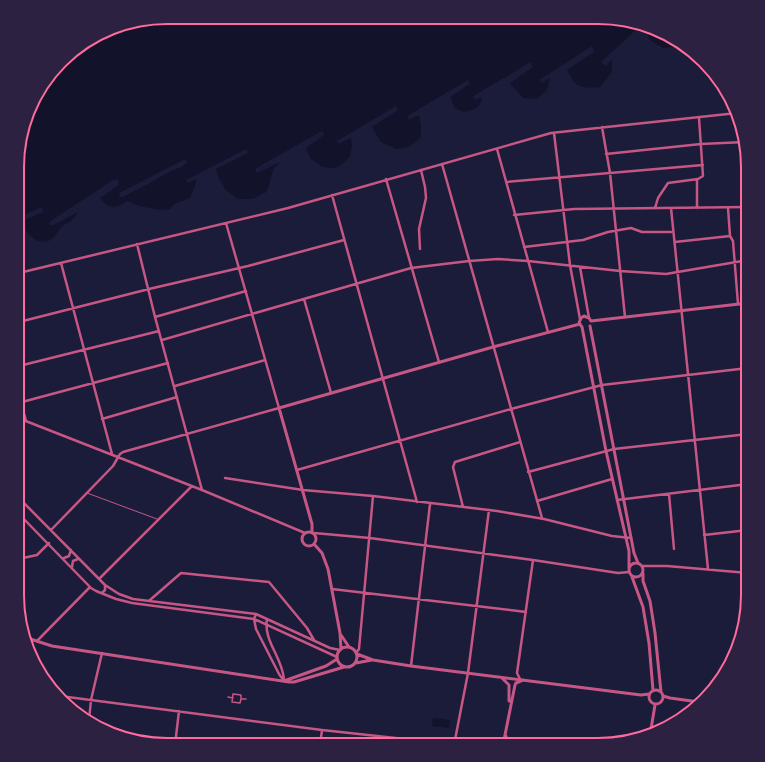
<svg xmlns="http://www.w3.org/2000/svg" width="765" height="762" viewBox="0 0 765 762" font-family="'Varela Round',sans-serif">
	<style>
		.water { fill: #12122b; fill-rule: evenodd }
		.pier { fill: #1b1b3a }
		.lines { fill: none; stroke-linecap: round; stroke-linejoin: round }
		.service { stroke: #c65784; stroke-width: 1 }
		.pedestrian { stroke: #c65784; stroke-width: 1.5 }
		.minor { stroke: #c65784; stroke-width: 2.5 }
		.tertiary { stroke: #c65784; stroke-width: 3 }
		.rim { fill: none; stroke: #ff6b9d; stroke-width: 2 }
	</style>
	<rect width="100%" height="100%" fill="#1b1b3a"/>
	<path class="water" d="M167 17 618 18 640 26 601 62 606 66 612 59V72L600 87C580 88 577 89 567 70L594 52 592 46 539 80 542 83 550 78 547 90 537 99 523 98 510 83 533 67 531 62 473 96 475 100 482 97C480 109 474 109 464 112L455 108 450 97 470 84 468 80 407 116 409 120 419 115 421 127V137L409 147 396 149 381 142 372 127 398 110 396 106 337 141 338 144 351 138 352 146 350 156 344 163 335 168 323 167 310 158 306 148 324 135 322 131 255 169 257 173 280 162 273 170 270 182 266 192 253 199H238L226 190 219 179 216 169 248 153 246 149 186 180 188 183 196 179V183L190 198 174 204 170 209 161 210 139 206 127 201C117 209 108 209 100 198L119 185 118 180H113L49 222 50 225H54L78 212C72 221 72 220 64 225 59 228 57 235 52 239 38 248 25 233 22 221L43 212 42 207 19 217 20 138 37 92 68 54 118 25ZM185 159 187 162C183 168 177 168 171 171 155 180 139 189 123 197H120L119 193Z
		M648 29 673 37 681 44 678 46 663 48 650 40 646 30Z
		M433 718 450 720 449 728 432 726Z"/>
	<path class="pier" d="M322 131 324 134 308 143 321 134 258 170 275 162 257 173 255 169Z"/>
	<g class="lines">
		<path class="service" d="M87 493 157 519"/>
		<path class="pedestrian" d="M228 697 233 698
			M241 699 240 703 232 702 233 694 241 695V699H246"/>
		<path class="minor" d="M602 127 610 173 625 317
			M554 133 570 265 580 319
			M497 149 548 332
			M606 154 701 144 745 142
			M442 164 542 518
			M386 179 439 362
			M697 179V208
			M506 182 703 165
			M332 195 417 502
			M655 208 658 198 668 183 698 179 703 176 699 118
			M671 208 708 569
			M728 208 730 236
			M514 215 574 209 748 207
			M675 242 730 236 733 241 738 304
			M137 244 155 317 202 490
			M524 247 583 240 608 232 631 228 642 232H671
			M420 249 419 229 426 198 425 187 421 170
			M61 263 112 454
			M580 267 589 318
			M19 273 288 208 551 133 737 113
			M304 299 331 393
			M155 317 246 291
			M19 322 149 289 248 266 344 240
			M162 340 411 268 469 261 498 259 528 261 620 271 666 274 748 260
			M19 366 159 331
			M175 386 265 360
			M18 390 26 421
			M22 402 168 363
			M18 418 202 490 305 533
			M102 419 177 397
			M297 470 511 409 602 385 748 368
			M528 472 614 449 748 434
			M225 478 303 490 373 496 497 511 544 519 612 536 631 538
			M669 494 674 549
			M18 497 105 585 119 594 133 599 256 614 330 648 340 650
			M617 500 748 484
			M537 501 612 479
			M463 507 453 467 455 462 520 442
			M18 513 91 588 96 591 116 599 132 603 254 619 337 657
			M51 530 113 466 120 454 123 452 279 408 226 223
			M314 533 370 538 533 560 618 573 629 572
			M704 535 748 530
			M64 558 69 556 71 550
			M18 559 37 555 49 543
			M643 566H667L748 573
			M72 567 73 561 78 559
			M99 579 192 486
			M332 589 526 612
			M102 593 105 590V585
			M150 600 181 573 269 582 307 628 314 640
			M256 614 254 619 256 629 279 674 284 681
			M267 619C263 641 283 658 284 680
			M37 641 90 587
			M356 653 359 649 373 496
			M411 666 430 504
			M520 679 517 673 533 560
			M60 696 322 730 460 745
			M89 720 91 700 102 653
			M175 745 179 711
			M320 745 322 730
			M454 745 468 673 489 510"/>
		<path class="tertiary" d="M591 321 589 318 584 316 581 318 579 323 582 327 606 451 629 551V568
			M591 321 748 303
			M590 326 634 553 638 563
			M312 532V524L279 408 493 347 580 324
			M302 539a7 7 0 1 1 14 0a7 7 0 1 1-14 0Z
			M314 544 322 553 328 569 340 633 341 649
			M629 570a7 7 0 1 1 14 0a7 7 0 1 1-14 0Z
			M643 573V581L650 601 655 633 661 692
			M632 577 643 607 649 643 653 690
			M341 635 349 647
			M24 637 52 646 289 682H294L344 667
			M337 657a10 10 0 1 1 20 0a10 10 0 1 1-20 0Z
			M357 654 373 660 411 666 641 695 649 694
			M356 663 372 660
			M502 678 509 685V701
			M284 681 326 666 337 659
			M649 697a7 7 0 1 1 14 0a7 7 0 1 1-14 0Z
			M663 696 670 698 699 702
			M650 735 655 705
			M506 736V745
			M503 745 515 685 516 683 523 680"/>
	</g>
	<path d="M0 0H765V762H0ZM167 24H598A143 143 0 0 1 741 167V595A143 143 0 0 1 598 738H167A143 143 0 0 1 24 595V167A143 143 0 0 1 167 24Z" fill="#2d2142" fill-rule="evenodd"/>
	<path class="rim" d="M167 24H598A143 143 0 0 1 741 167V595A143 143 0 0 1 598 738H167A143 143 0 0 1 24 595V167A143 143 0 0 1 167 24Z"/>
</svg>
